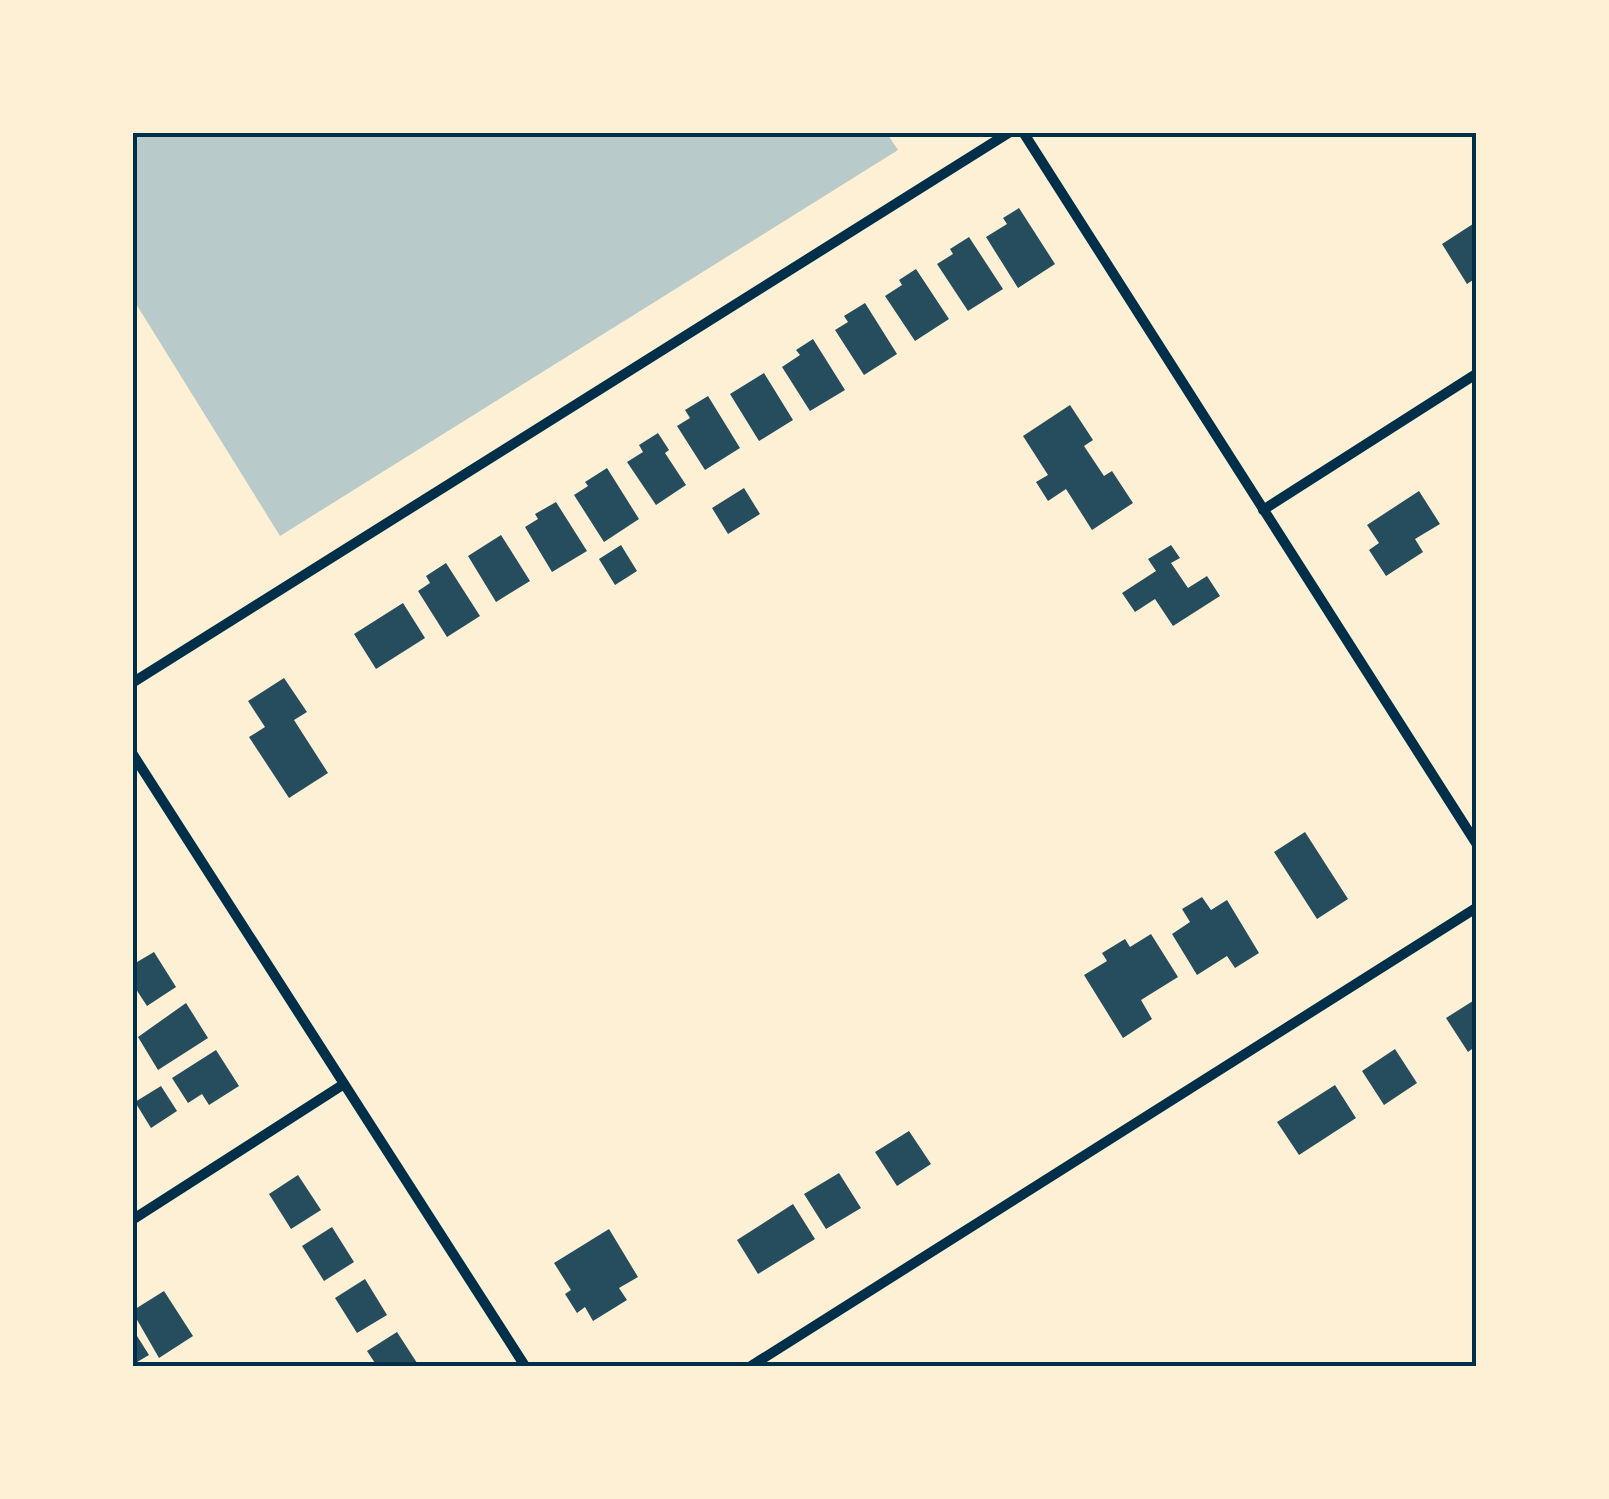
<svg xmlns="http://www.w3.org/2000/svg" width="1609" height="1499" viewBox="0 0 1609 1499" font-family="'Work Sans',sans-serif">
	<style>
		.green { fill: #b9caca }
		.building { fill: #264d5e }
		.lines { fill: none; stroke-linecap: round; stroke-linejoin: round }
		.minor { stroke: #003049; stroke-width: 10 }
		.neatline { fill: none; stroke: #003049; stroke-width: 4 }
	</style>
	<rect width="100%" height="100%" fill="#fdf0d5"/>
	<path class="green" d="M886 132 898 150 280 536 133 299V133Z"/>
	<path class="building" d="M1019 208 1055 264 1018 288 986 237 1007 224 1003 218Z
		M1476 222V278L1467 284 1442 244Z
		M969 237 1003 289 968 311 937 264 953 254 950 249Z
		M916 269 949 319 915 341 885 296 902 285 899 280Z
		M865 303 897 354 864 375 835 330 848 322 844 316Z
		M813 339 845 390 810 411 782 367 800 355 796 350Z
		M764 373 793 420 759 441 730 394Z
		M708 396 740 448 705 470 677 426 690 418 685 410Z
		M1070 405 1093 440 1084 446 1104 476 1112 471 1133 503 1092 530 1066 489 1048 501 1036 482 1048 475 1023 436Z
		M658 433 669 450 665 453 686 485 656 505 627 462 643 452 639 445Z
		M607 468 639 519 604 542 574 495 588 486 585 482Z
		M744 488 760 514 728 534 712 508Z
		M1419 491 1440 524 1415 539 1423 552 1386 576 1369 550 1379 543 1367 525Z
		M556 502 587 551 552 572 525 527 538 519 535 514Z
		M501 535 530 581 496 602 468 556Z
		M621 545 637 571 615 585 599 559Z
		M1171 545 1180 558 1171 563 1188 588 1207 576 1220 596 1173 626 1155 599 1135 612 1122 593 1156 571 1148 559Z
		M446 563 480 616 447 637 418 591 430 583 426 576Z
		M403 603 425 638 376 669 354 634Z
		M284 678 307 712 294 720 328 773 289 798 249 737 265 727 248 701Z
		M1305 832 1348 899 1317 919 1274 852Z
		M1202 897 1211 910 1227 900 1259 953 1235 968 1227 956 1197 975 1172 934 1190 922 1182 909Z
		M1151 934 1178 977 1141 1000 1152 1019 1123 1038 1084 975 1107 961 1102 953 1125 939 1130 947Z
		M154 952 176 987 147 1006 132 983V965Z
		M1476 999V1046L1468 1052 1446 1018Z
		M186 1003 208 1038 158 1070 138 1037Z
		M1395 1049 1417 1083 1384 1105 1362 1071Z
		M216 1050 239 1086 209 1105 202 1094 188 1103 172 1078Z
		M1335 1085 1356 1118 1299 1155 1277 1122Z
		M161 1086 177 1111 151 1128 135 1102Z
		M909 1131 931 1164 897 1186 875 1152Z
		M839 1173 861 1208 826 1229 804 1194Z
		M298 1175 321 1210 291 1229 269 1194Z
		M793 1204 815 1239 758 1274 737 1240Z
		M332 1227 354 1262 324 1281 302 1246Z
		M609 1229 638 1277 619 1288 627 1300 593 1321 585 1307 577 1313 565 1294 571 1290 554 1263Z
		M365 1279 387 1315 357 1333 335 1298Z
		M164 1291 193 1336 159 1358 132 1311Z
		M132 1328 149 1355 132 1365Z
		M397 1332 419 1366H377L367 1351Z"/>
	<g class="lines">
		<path class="minor" d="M1023 132 1476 843
			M1263 510 1476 374
			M132 683 1010 132
			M132 753 525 1366
			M132 1220 344 1084
			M751 1366 1476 908"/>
	</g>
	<rect width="1609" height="1499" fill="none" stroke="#fdf0d5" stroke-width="270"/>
	<rect x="135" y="135" width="1339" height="1229" class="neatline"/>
</svg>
